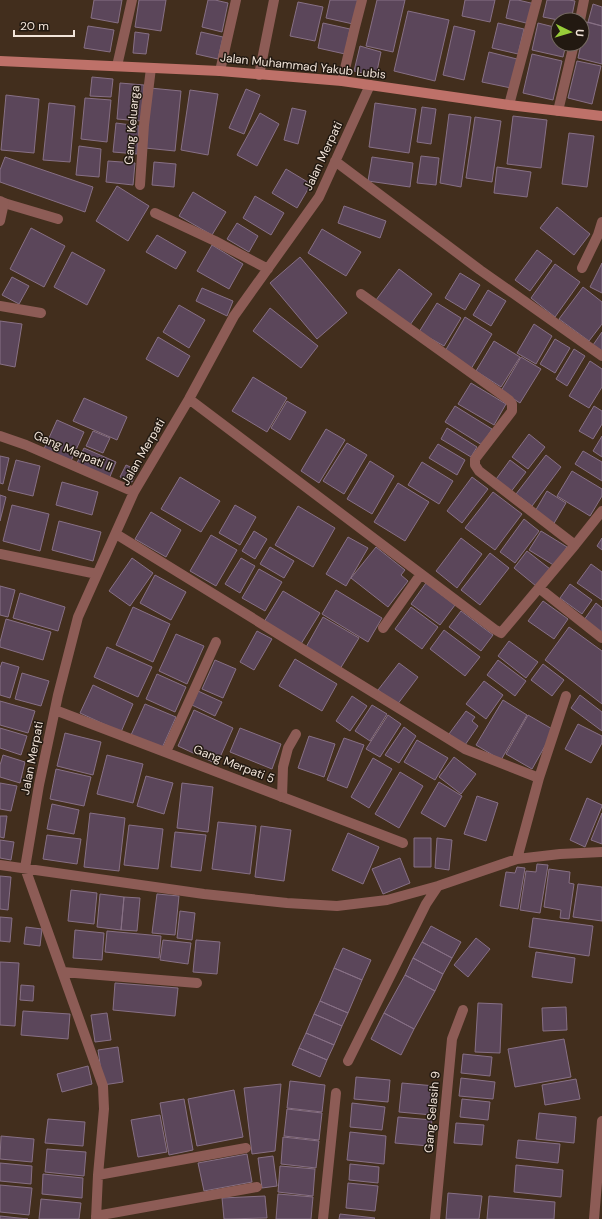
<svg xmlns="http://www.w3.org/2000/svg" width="602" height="1219" viewBox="0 0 602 1219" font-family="'DM Sans',sans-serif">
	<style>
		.building { fill: #5b465a; stroke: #877085 }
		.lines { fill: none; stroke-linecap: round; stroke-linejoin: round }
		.lane { stroke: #8d5c56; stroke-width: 10 }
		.street { stroke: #8d5c56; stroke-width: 10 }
		.secondary { stroke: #be7169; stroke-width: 10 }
		.labels { text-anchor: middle; stroke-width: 3; stroke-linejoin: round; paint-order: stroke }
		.street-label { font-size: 12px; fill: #f2e4d9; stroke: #221911 }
	</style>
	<rect width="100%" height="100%" fill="#422e1d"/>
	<path class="building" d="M94 0H122L118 23 91 18Z
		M139 0H166L161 31 135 27Z
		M208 0H215L228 3 222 32 202 27Z
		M330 0H358L353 24 326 18Z
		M377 0H405L393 52 366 46Z
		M465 0H495L490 22 462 16Z
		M510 0H518L535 4 530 24 506 18Z
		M547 0H569L575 1 571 20H558L543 17Z
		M298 2 323 7 315 41 290 36Z
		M593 4 602 7V26L588 22Z
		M408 11 449 20 435 81 394 71Z
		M586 22 602 26V64L578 58 581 44H582Z
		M323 23 350 29 345 54 318 48Z
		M498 23 524 29 518 54 492 48Z
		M538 23 558 28V44H566L563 57 532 50Z
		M88 26 114 30 110 52 84 48Z
		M454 26 475 31 464 80 443 75Z
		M135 32 149 34 146 54 133 53Z
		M201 32 223 37 218 59 196 54Z
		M360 46 381 52 376 76 354 71Z
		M489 52 517 59 511 88 482 82Z
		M532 54 562 61 553 100 523 93Z
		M577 61 601 66 592 104 568 98Z
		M92 77 113 79 111 97 90 96Z
		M120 83 144 85 141 121 117 119Z
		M150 88 181 91 175 151 145 148Z
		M246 89 260 95 244 134 229 128Z
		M190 90 218 94 208 155 181 150Z
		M6 95 39 99 34 153 1 150Z
		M85 98 111 100 107 142 81 139Z
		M49 103 75 106 70 162 43 160Z
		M375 103 416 109 409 153 369 147Z
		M422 107 436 109 431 144 417 142Z
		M292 108 306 111 298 144 284 140Z
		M260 113 279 124 257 166 237 155Z
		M449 114 471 117 461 187 440 183Z
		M513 116 547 120 541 168 507 164Z
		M475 117 501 121 492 182 466 178Z
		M116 123 139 126 137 154 113 152Z
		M569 133 594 136 587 187 562 184Z
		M79 146 101 149 99 177 76 175Z
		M421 156 439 158 436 185 417 183Z
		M5 157 93 187 85 212 0 182V170Z
		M372 157 413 163 410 187 368 181Z
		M108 161 135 163 133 185 106 182Z
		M154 162 176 164 174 187 152 185Z
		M497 167 531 172 527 197 494 193Z
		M286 169 311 184 297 208 272 193Z
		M117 186 149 206 128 241 96 221Z
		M193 192 226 212 212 235 179 216Z
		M255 196 284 213 271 235 243 218Z
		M344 206 386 221 380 238 338 223Z
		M557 207 590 234 574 255 540 228Z
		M237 223 258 236 249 252 227 239Z
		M31 228 65 246 44 287 10 269Z
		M322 229 361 252 346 276 308 253Z
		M157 235 186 252 176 269 146 252Z
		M212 245 243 264 229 289 197 271Z
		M537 250 552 261 530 291 515 280Z
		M72 252 105 270 87 305 54 287Z
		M300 257 347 313 317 339 270 283Z
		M602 263V293L590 287Z
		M555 264 580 282 555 317 531 298Z
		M399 269 432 294 410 325 376 300Z
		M460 273 480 285 465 310 445 298Z
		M12 277 29 286 19 304 2 295Z
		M583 287 602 302V324L589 341 559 319Z
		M202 288 233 301 227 316 196 301Z
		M488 290 506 301 491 326 473 315Z
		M437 303 461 318 444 346 419 332Z
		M179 305 205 320 189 348 163 332Z
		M270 308 318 346 301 368 253 331Z
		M465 317 492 334 471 369 444 353Z
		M0 321 22 324 15 367 0 364Z
		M534 324 552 336 536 364 517 353Z
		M602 332V351L593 345Z
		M158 337 190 356 178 377 146 359Z
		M555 339 570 348 555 373 540 364Z
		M494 341 520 357 501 387 476 371Z
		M574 349 585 356 567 386 556 379Z
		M521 357 541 369 520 403 501 391Z
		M590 361 602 369V387L589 408 569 396Z
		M253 377 287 398 267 432 232 411Z
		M471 383 506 404 494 425 458 404Z
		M84 398 127 417 117 440 73 421Z
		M287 401 306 412 290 440 271 428Z
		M455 406 492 429 482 445 445 422Z
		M594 406 602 411V424L593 439 579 431Z
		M57 420 84 432 71 461 44 449Z
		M447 428 477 447 471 457 441 439Z
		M326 429 345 440 319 483 301 471Z
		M93 431 110 438 103 453 86 446Z
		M529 434 545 447 528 469 512 457Z
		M602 436V457L593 451Z
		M347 443 367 455 344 494 323 481Z
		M438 444 465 460 457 475 429 458Z
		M84 448 116 462 109 479 76 465Z
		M583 451 602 462V481L575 464Z
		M546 455 561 467 532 506 516 494Z
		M0 456 9 458 3 484 0 483Z
		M16 460 40 466 33 496 8 490Z
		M510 460 526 472 510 493 494 482Z
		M370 461 394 476 372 514 347 499Z
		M422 462 453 481 439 504 408 485Z
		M126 465 137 470 132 482 120 477Z
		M572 471 602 489V496L590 516 557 496Z
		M180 477 220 501 201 532 161 509Z
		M472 477 488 489 462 523 447 511Z
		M62 482 98 492 92 515 56 505Z
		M398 483 429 502 405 541 374 522Z
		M547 491 566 503 553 525 534 513Z
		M493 492 522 514 495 550 465 528Z
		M0 495 6 497 0 521Z
		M12 505 49 514 40 551 3 541Z
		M235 505 256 517 240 545 219 533Z
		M298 506 335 528 313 567 275 545Z
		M151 512 181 530 166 557 135 539Z
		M524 519 539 531 515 563 500 552Z
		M59 521 101 532 93 561 52 550Z
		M254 531 267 539 255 559 242 551Z
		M541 531 567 547 555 566 529 550Z
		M211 535 237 550 216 586 190 571Z
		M348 537 368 548 346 586 326 574Z
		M461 538 482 554 457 588 436 571Z
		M602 538V550L597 546Z
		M270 547 294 561 284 578 260 564Z
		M376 547 405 570 401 575 408 581 388 607 351 578Z
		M527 551 550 569 536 586 514 568Z
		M490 553 509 568 480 605 461 590Z
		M132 558 153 573 130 606 109 591Z
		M241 558 255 566 240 593 225 584Z
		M591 564 602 572V600L577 583Z
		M259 569 282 582 265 611 242 598Z
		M155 575 186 592 171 620 140 603Z
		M426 583 455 605 440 625 411 604Z
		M570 584 592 600 582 614 560 598Z
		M0 586 15 590 8 617 0 615Z
		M336 590 382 618 368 642 322 614Z
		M283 591 320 613 301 644 264 622Z
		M20 593 65 607 58 631 13 618Z
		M543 601 568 619 554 639 528 621Z
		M596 603 602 608V633L584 620Z
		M133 607 170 624 153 662 116 645Z
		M411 607 438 627 422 649 395 629Z
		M461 611 493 635 481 651 449 627Z
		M323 617 359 638 340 669 305 649Z
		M6 619 51 632 43 660 0 647V642Z
		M569 627 602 651V704L545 660Z
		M444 630 480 657 465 676 430 649Z
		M257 631 272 639 254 670 240 662Z
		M176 634 204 646 187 684 159 671Z
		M509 641 538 662 526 678 498 656Z
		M107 647 152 667 138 697 94 677Z
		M295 659 337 684 322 711 279 686Z
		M215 660 236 669 223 698 202 689Z
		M498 660 526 681 515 696 487 675Z
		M2 662 19 667 10 698 0 695V668Z
		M399 663 418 677 397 705 378 690Z
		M543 664 564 680 552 696 531 680Z
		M22 673 49 681 41 706 15 699Z
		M157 674 186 687 175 712 146 699Z
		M484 681 503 695 486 719 466 704Z
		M93 685 133 704 121 732 80 713Z
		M198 691 222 702 215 716 192 705Z
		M580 695 602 712V731L571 708Z
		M352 696 367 706 350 731 336 721Z
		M503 700 527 715 501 760 476 745Z
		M0 701 35 711 28 733 0 725Z
		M145 704 176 717 162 748 131 735Z
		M372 705 387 714 370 741 355 731Z
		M194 710 233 728 217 764 178 746Z
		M466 711 475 717 472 721 478 726 465 745 449 734Z
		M388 715 401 724 380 757 366 749Z
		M528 715 554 730 532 769 506 754Z
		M578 724 602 736V743L591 763 565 749Z
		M404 727 416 736 399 763 385 755Z
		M0 728 27 736 21 755 0 748Z
		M240 728 281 744 272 769 230 752Z
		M65 733 101 742 93 775 57 766Z
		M309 736 335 744 324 777 298 768Z
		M344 738 364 745 347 788 327 780Z
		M417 740 448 758 435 780 404 762Z
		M3 755 25 762 20 783 0 777V765Z
		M107 755 143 764 133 803 97 794Z
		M454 757 476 774 461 794 439 777Z
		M373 758 392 769 369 808 351 797Z
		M56 769 91 777 84 806 50 799Z
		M400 772 423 786 399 828 375 814Z
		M146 776 173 783 164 814 137 806Z
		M439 782 462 796 445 827 421 813Z
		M0 783 17 786 11 811 0 809Z
		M182 783 213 787 208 832 177 828Z
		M477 796 498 803 486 841 464 834Z
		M587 798 602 805V806L585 847 570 840Z
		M52 804 79 810 74 834 47 829Z
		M90 813 125 818 119 871 84 867Z
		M602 813V844L591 840Z
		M0 816H7L4 838 0 837Z
		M218 822 256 826 250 874 212 869Z
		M129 825 163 829 158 869 124 865Z
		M261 826 291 830 284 881 255 877Z
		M175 832 206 835 201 871 171 867Z
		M348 833 379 847 363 884 332 870Z
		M47 835 81 839 77 864 43 859Z
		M414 838H431V867H414Z
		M437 838 452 840 449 870 435 868Z
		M0 840 14 842 11 860 0 858Z
		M400 858 410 883 383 894 372 869Z
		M537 864 548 865 540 913 520 910 526 871 536 872Z
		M517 867 525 868 518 909 500 906 506 872 515 873Z
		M549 869 570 872 569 883 574 884 569 919 560 918 561 910 544 907Z
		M0 876 11 877 8 910 0 909Z
		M578 884 602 887V921L573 917Z
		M71 890 97 893 94 924 68 921Z
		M100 894 124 897 121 930 97 927Z
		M157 894 179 896 175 935 152 933Z
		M124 897 140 898 137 931 121 930Z
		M180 911 195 913 192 940 177 938Z
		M0 917 12 918 10 942 0 941Z
		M533 918 593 926 589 956 529 947Z
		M431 926 461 942 452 958 422 942Z
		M26 927 42 929 40 946 24 944Z
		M75 930 104 933 102 960 73 958Z
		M107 931 161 936 159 958 105 952Z
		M476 938 490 949 468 977 454 965Z
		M163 940 191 943 188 964 160 960Z
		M196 940 220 942 217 974 193 972Z
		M422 942 452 958 443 974 413 958Z
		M343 948 371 960 362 980 334 968Z
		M536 952 575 958 572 983 532 977Z
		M413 958 443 974 435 991 405 975Z
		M0 962 19 963 15 1026 0 1025Z
		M334 968 362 980 348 1013 320 1001Z
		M405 975 435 991 414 1029 384 1013Z
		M115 983 178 988 175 1016 113 1010Z
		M21 985 34 986 33 1001 20 1000Z
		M320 1001 348 1013 342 1026 314 1014Z
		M478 1003 502 1004 500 1053 475 1052Z
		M566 1007 567 1030 543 1031 542 1008Z
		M23 1011 70 1014 68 1039 21 1035Z
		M107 1013 111 1040 95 1042 91 1015Z
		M384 1013 414 1029 401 1055 371 1039Z
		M314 1014 342 1026 334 1045 306 1033Z
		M306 1033 334 1045 327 1060 299 1048Z
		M564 1039 571 1077 515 1087 508 1049Z
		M118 1047 123 1082 103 1085 98 1050Z
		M299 1048 327 1060 320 1077 292 1065Z
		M463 1054 492 1057 490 1076 461 1073Z
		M88 1066 92 1084 62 1092 57 1074Z
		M356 1077 390 1080 388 1102 354 1099Z
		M461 1078 495 1082 493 1099 459 1096Z
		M576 1079 580 1099 545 1105 542 1085Z
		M290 1081 325 1085 322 1112 287 1108Z
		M402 1083 435 1086 432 1115 399 1112Z
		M281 1084 275 1151 252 1154 244 1088Z
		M234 1090 243 1137 197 1146 188 1099Z
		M184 1099 193 1150 169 1155 160 1103Z
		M462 1099 490 1102 488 1120 460 1117Z
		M352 1103 385 1107 382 1130 350 1127Z
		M287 1109 322 1113 319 1140 284 1136Z
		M539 1113 576 1117 574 1143 536 1139Z
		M160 1115 167 1152 138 1157 131 1120Z
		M398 1117 432 1120 429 1146 395 1143Z
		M48 1119 85 1122 83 1146 45 1143Z
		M456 1123 484 1125 482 1145 454 1143Z
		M350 1132 386 1136 384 1164 347 1160Z
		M1 1136 34 1139 32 1162 0 1159Z
		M283 1137 319 1141 316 1168 281 1164Z
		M518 1140 560 1144 558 1163 516 1158Z
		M47 1149 86 1152 84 1176 45 1172Z
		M247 1154 252 1182 204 1191 198 1163Z
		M273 1156 277 1186 262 1188 258 1158Z
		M0 1163 32 1166 31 1184 0 1181Z
		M350 1164 379 1167 378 1183 349 1180Z
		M516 1165 563 1170 561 1197 514 1192Z
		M280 1166 315 1169 313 1196 278 1192Z
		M43 1174 83 1178 82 1198 42 1194Z
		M348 1183 378 1186 375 1211 346 1208Z
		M0 1185 32 1188 29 1215 0 1212Z
		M448 1193 482 1196 479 1219H446Z
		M278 1194 313 1197 311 1219H276Z
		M265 1196 267 1218 224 1219 222 1198Z
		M489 1196 555 1202 554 1219H487Z
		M41 1199 81 1203 79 1219H39Z
		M340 1214 375 1218 374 1219H339Z
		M0 1216 28 1219H0Z"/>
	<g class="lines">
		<path class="lane" d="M259 75 274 0
			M4 203 58 219
			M0 306 41 313
			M282 797 283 767 288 748 296 734"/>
		<path class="street" d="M580 20 584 0
			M117 66 132 0
			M220 71 236 0
			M342 81 355 27 362 0
			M509 105 537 0
			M558 111 574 44
			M335 161 480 270 602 356
			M140 185 144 125 151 68
			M0 201 4 203 0 221
			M155 213 215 241 268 269
			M582 268 598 235 602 222
			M361 294 509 400 512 404V411L475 459V465L479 471 575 545
			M189 399 494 629 501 633 575 545 602 511
			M0 436 26 445 134 492
			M116 534 465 749 539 778 517 859
			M0 554 97 574
			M539 588 602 638
			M383 628 421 574
			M55 710 403 843
			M166 752 216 642
			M539 778 566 696
			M0 865 204 894 287 903 337 906 387 900 438 886 517 859 560 854 602 852
			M63 972 197 983
			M348 1061 426 904 438 886
			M98 1175 246 1148
			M96 1216 257 1187
			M96 1219 98 1175 104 1109 103 1086 25 868 39 785 58 695 78 617 134 492 189 399 234 316 319 197 370 85
			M323 1219 336 1093
			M435 1219 452 1039 463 1010
			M594 1219 602 1121"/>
		<path class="secondary" d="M0 61 220 71 342 81 509 105 602 116"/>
	</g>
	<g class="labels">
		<g class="street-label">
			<text transform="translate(303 66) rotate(6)" y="4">Jalan Muhammad Yakub Lubis</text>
			<text transform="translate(132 125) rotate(-85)" y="4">Gang Keluarga</text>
			<text transform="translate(323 156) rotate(-65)" y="4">Jalan Merpati</text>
			<text transform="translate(73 451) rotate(23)" y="4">Gang Merpati II</text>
			<text transform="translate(143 452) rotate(-60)" y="4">Jalan Merpati</text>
			<text transform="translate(32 758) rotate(-79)" y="4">Jalan Merpati</text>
			<text transform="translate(234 764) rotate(21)" y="4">Gang Merpati 5</text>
			<text transform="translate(432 1112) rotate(-85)" y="4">Gang Selasih 9</text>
		</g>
	</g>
	<g transform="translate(570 32) rotate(95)"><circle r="19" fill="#221911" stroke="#756a61"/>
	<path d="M0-3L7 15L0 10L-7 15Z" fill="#97cc39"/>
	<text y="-6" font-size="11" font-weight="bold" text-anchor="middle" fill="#f2e4d9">U</text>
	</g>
	<path d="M14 30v6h60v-6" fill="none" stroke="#f2e4d9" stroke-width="2"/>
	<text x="20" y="30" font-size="12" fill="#f2e4d9" stroke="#221911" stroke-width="3" paint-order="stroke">20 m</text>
</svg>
